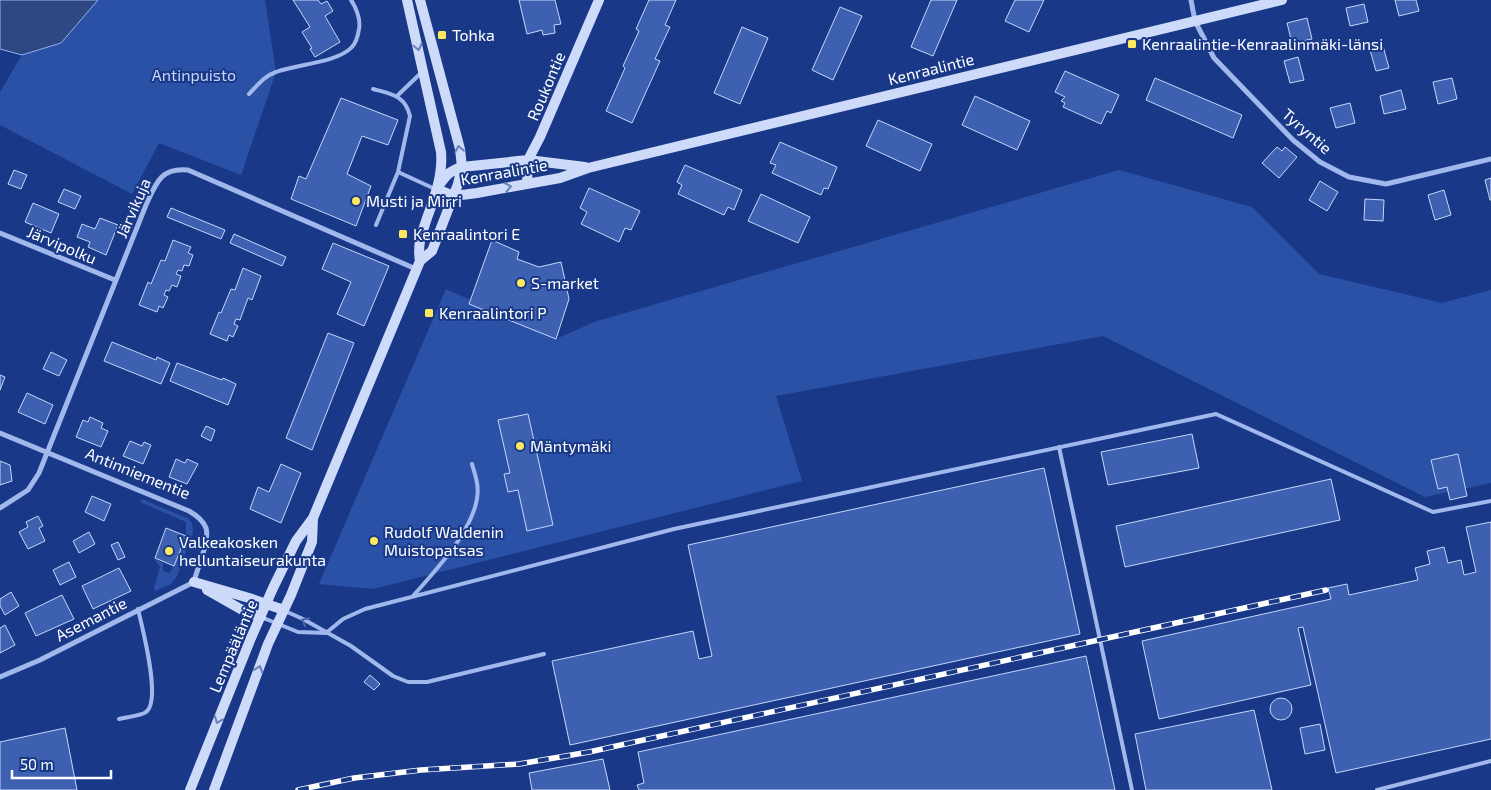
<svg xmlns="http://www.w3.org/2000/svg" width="1491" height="790" viewBox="0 0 1491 790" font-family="'Exo 2',sans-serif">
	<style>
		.green { fill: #2b51a7 }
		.water { fill: #2f4783; stroke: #93b1f0 }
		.building { fill: #3d60b0; stroke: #c6d6fa }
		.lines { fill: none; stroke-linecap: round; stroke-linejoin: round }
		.lane { stroke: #a1b8ed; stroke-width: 4 }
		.street { stroke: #a1b8ed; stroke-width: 5 }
		.secondary { stroke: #cedaf9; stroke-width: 10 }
		.rail-casing { stroke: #fff; stroke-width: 5.5 }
		.rail { stroke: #193988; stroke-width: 4; stroke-dasharray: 11; stroke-linecap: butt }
		.oneway { stroke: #6a81bb }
		.oneway2 { stroke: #4965ab }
		.poi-dot { fill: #ffe85d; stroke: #193988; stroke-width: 2 }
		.labels { text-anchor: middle; stroke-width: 4; stroke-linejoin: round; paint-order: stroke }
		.poi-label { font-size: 16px; fill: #fff; stroke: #193988; text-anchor: start }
		.street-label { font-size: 16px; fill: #fff; stroke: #193988 }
		.park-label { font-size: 16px; fill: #c6d6fa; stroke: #193988 }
	</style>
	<rect width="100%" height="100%" fill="#193988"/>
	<path class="green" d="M98 0H265L276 72 241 175 159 143 132 194 0 125V92L22 55 61 43Z
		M1119 170 1252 207 1319 274 1442 303 1491 290V483L1425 497 1103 336 776 396 802 481 373 589 319 584 446 289 556 339 594 322Z
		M142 499 189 519 192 523 193 532 177 576 171 584 155 591 154 588 160 567 153 558 163 563V571L170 573 186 536V522L140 502Z"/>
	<path class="water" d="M0 0H98L61 43 22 55 0 49Z"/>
	<path class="building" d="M293 0H318L321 4 327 1 333 11 325 16 340 42 315 57 310 49 312 48 302 32 310 27Z
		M519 0H555L561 24 554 25 555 33 543 35 542 30 527 34Z
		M649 0H676L665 25 670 27 655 59 660 61 632 123 606 111 625 68 623 66 639 31 636 29Z
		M931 0H957L933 56 911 47Z
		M1015 0H1044L1029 32 1005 21Z
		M1395 0H1416L1419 11 1399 16Z
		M1364 4 1368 22 1350 26 1346 8Z
		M840 7 862 16 833 80 812 70Z
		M1307 18 1312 39 1292 43 1287 23Z
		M742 27 768 38 740 104 714 93Z
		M1383 46 1389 68 1376 71 1370 50Z
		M1298 57 1304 80 1290 83 1284 61Z
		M1065 71 1119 95 1111 113 1107 111 1101 124 1063 107 1065 103 1061 101 1065 97 1055 92Z
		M1155 78 1242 115 1233 138 1146 100Z
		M1452 78 1457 99 1438 104 1433 82Z
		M1401 90 1406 109 1384 114 1380 96Z
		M975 96 1030 121 1017 150 962 125Z
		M341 98 398 120 388 145 362 136 347 174 371 186 356 226 291 199 299 176 306 179Z
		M1350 103 1355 123 1336 128 1330 108Z
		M878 120 932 144 920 171 866 146Z
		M780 142 837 167 828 189 824 188 821 195 772 173 776 165 770 163Z
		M1277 147 1282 151 1285 147 1297 157 1279 178 1262 163Z
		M685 165 742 190 734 210 728 207 724 215 678 194 682 185 677 182Z
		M14 170 27 175 21 189 8 184Z
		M1491 178V200H1490L1485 180Z
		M1320 181 1338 192 1327 211 1309 200Z
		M589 188 640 211 631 230 625 228 619 242 581 224 587 212 580 208Z
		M64 189 81 196 75 209 58 202Z
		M1444 190 1451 215 1435 220 1428 195Z
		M761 194 810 217 798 243 748 221Z
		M1365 199 1384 200 1383 221 1364 220Z
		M33 203 59 214 51 233 25 222Z
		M171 208 225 230 221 239 167 217Z
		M100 218 118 225 106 255 88 247 90 242 77 237 82 224 95 229Z
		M234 234 286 257 282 266 230 243Z
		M173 240 191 247 188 253 193 255 189 266 184 265 182 271 178 270 176 274 181 276 177 287 172 285 169 291 166 290 164 295 168 297 163 308 159 306 157 312 139 305 148 282 151 284 161 260 165 261Z
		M492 240 519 252 517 259 539 267 561 262 569 299 556 339 469 304Z
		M333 243 389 266 364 326 337 314 351 282 322 269Z
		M243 268 261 276 252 300 248 298 240 320 236 319 234 324 238 326 233 337 229 335 227 341 210 334 219 312 221 313 231 289 235 290Z
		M328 333 354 343 312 450 286 438Z
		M112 342 156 360 157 357 170 363 161 384 104 361Z
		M51 352 67 360 59 376 43 369Z
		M177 363 222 380 223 378 236 384 228 405 170 381Z
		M0 375 5 377 0 390Z
		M27 393 53 405 45 424 18 412Z
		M528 414 553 525 527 531 518 490 508 492 504 474 510 473 498 420Z
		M90 417 103 423 101 428 108 431 101 447 76 437 83 420 88 422Z
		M206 426 215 430 211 441 201 436Z
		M1192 434 1199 468 1108 485 1101 452Z
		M130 441 142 446 144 442 151 445 143 464 123 456Z
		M1458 454 1467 496 1450 500 1447 487 1438 489 1431 460Z
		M176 459 185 463 187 459 198 464 187 484 169 477Z
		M0 461 10 465 12 481 0 485Z
		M281 464 301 473 281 523 250 509 258 487 269 492Z
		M1044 468 1080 634 570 745 552 661 693 631 699 659 712 656 688 545Z
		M1331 479 1340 520 1125 567 1116 526Z
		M92 496 111 504 104 521 85 512Z
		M38 516 43 526 39 528 45 541 28 549 19 532 28 527 26 522Z
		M1491 522V739L1336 773 1303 627 1298 628 1311 685 1159 719 1142 641 1331 599 1328 588 1347 584 1349 595 1418 580 1415 568 1430 564 1427 551 1444 547 1448 563 1461 560 1464 575 1476 572 1466 527Z
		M166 528 186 536 174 566 155 558Z
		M89 532 95 544 79 553 73 541Z
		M118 542 125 557 118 560 111 545Z
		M69 562 76 577 60 585 53 570Z
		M119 568 131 591 93 609 82 586Z
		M11 592 19 606 5 615 0 606V599Z
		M62 595 74 619 36 636 25 613Z
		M5 625 15 645 0 653V628Z
		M1086 656 1115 790H639L637 785 644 783 638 752Z
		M370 675 380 684 374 690 364 682Z
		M1270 709a11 11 0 1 1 22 0a11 11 0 1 1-22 0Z
		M1254 710 1272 790H1146L1135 734Z
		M1320 724 1325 750 1305 754 1300 728Z
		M65 728 77 790H0V742Z
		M603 759 610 790H532L529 773Z"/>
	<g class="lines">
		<path class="lane" d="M373 89C391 94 405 95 410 116L398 172 376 225
			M249 94C257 86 264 76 276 72 297 64 337 63 352 47 357 42 358 35 359 29 361 20 356 7 351 0
			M397 96 422 72
			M398 172 435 189
			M1059 447 1132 790
			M413 596C436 570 484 520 477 483 476 477 474 471 472 464
			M285 611 303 619 351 646 393 676 408 682H427L544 654
			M261 617 298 632 326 633 343 619 365 609 674 529 1216 414 1433 512 1491 501
			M119 719C126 717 141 716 146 712 162 701 142 627 138 609
			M1377 790 1491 761"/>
		<path class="street" d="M1191 0 1195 21 1214 58 1293 140 1320 162 1349 177 1386 184 1491 159
			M0 233 115 280
			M0 433 189 511C196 515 203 520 206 528 210 541 197 568 194 582L40 660 0 677
			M0 508 28 490 39 473 146 205C156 183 161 167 188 170L416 269"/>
		<path class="secondary" d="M440 184C446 175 451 170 462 167L528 160 585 167
			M527 184 528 160 540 137 599 0
			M437 189 454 196 477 193 560 178 588 168 1282 0
			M420 261 432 251 458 184 462 167 460 149 420 0
			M194 582 249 598 284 610
			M207 590 244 611 261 617
			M190 790 251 638 273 588 296 541 313 518 420 261C417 244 422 234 427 218 435 196 443 175 441 152L407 0
			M214 790 268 644 291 595 312 542 313 518"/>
		<g class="rail-casing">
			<path id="rail" d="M298 790 354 778 421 770 519 764 589 752 1326 590"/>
		</g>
		<use href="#rail" class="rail"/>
	</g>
	<defs><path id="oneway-chevron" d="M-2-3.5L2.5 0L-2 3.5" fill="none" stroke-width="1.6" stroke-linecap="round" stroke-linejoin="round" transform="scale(1.25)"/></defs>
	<g class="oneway">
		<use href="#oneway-chevron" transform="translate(418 47) rotate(77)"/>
		<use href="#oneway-chevron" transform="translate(459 149) rotate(-101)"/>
		<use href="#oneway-chevron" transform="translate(508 187) rotate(-11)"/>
		<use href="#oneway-chevron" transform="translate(259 669) rotate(-70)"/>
		<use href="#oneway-chevron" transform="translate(218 720) rotate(112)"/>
	</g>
	<use class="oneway2" href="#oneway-chevron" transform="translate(305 621) rotate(-151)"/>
	<g class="poi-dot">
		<rect x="437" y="30" width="10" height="10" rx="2.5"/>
		<rect x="1127" y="39" width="10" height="10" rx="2.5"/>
		<circle cx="356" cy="201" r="5"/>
		<rect x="398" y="229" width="10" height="10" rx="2.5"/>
		<circle cx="521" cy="283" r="5"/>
		<rect x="424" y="308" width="10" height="10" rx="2.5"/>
		<circle cx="520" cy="446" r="5"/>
		<circle cx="374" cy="541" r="5"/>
		<circle cx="169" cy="551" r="5"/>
	</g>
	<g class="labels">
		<g class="poi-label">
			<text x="452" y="41">Tohka</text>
			<text x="1142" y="50">Kenraalintie-Kenraalinmäki-länsi</text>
			<text x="366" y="207">Musti ja Mirri</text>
			<text x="413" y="240">Kenraalintori E</text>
			<text x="531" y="289">S-market</text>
			<text x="439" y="319">Kenraalintori P</text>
			<text x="530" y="452">Mäntymäki</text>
			<text x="384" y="538">Rudolf Waldenin<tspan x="384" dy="18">Muistopatsas</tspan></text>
			<text x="179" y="548">Valkeakosken<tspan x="179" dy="18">helluntaiseurakunta</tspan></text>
		</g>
		<g class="street-label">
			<text transform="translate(931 69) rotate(-14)" y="6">Kenraalintie</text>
			<text transform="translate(546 86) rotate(-67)" y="6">Roukontie</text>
			<text transform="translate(1307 131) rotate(41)" y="6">Tyryntie</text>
			<text transform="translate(504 172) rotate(-10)" y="6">Kenraalintie</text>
			<text transform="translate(133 208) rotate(-66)" y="6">Järvikuja</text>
			<text transform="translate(62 245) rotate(23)" y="6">Järvipolku</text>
			<text transform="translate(138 473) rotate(22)" y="6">Antinniementie</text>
			<text transform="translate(91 619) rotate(-27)" y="6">Asemantie</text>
			<text transform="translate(233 646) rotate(-67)" y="6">Lempääläntie</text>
		</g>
		<g class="park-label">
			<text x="194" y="81">Antinpuisto</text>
		</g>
	</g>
	<path d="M12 770v8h99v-8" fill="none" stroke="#ffffff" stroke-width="2.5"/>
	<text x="20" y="770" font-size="15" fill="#ffffff" stroke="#193988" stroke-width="4" paint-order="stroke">50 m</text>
</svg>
